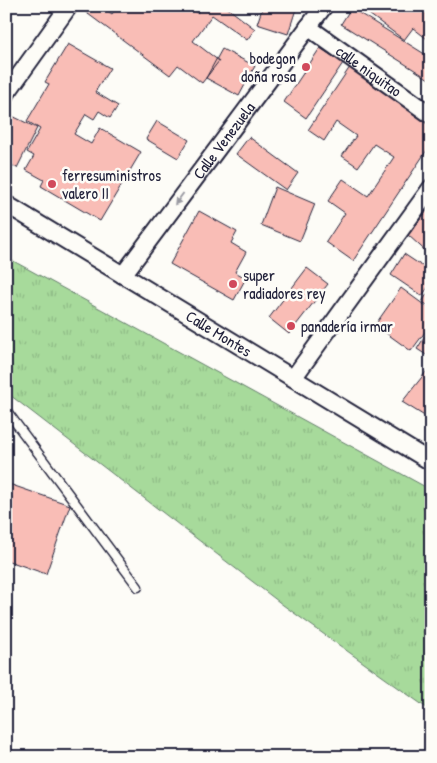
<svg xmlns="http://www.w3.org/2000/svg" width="437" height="763" viewBox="0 0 437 763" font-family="'Patrick Hand',sans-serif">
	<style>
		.grass { fill: url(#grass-tufts); stroke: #647e6b }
		.building { fill: #f9bdb6; stroke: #22223b }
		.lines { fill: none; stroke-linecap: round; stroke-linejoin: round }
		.service-casing { stroke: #22223b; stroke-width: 11 }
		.minor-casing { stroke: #22223b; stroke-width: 20 }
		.service { stroke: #fdfcf7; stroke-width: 8 }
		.minor { stroke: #fdfcf7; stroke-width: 16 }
		.oneway { fill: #9a9aa2 }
		.poi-dot { fill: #d1495b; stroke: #fdfcf7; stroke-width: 2 }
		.labels { text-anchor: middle; stroke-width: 5; stroke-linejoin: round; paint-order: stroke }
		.poi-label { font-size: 16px; fill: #22223b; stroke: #fdfcf7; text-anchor: start }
		.street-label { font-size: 16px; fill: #22223b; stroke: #fdfcf7 }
	</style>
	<defs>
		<pattern id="grass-tufts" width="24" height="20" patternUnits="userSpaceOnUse" patternTransform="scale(1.25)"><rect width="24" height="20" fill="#a7da9b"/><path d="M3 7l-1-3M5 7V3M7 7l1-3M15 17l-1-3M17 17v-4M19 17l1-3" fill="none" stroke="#8fbb86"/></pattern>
	</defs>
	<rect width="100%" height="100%" fill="#fdfcf7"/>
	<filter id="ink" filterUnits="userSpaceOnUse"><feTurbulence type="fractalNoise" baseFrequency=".02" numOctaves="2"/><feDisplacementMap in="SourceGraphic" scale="10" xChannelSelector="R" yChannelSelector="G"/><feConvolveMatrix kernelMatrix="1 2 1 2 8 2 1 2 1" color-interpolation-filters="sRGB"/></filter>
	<g filter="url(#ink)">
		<path class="grass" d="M6 257 431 490V711L283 605 6 392Z"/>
		<path class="building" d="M81 6H101L112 14 118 6H188L197 13 202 6H225L255 29 247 40 212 15 193 41 219 61 202 83 178 65 170 75 80 8Z
			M263 6H297L288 34 257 24Z
			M358 6H426L431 10V42L413 28 404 40Z
			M351 8 431 58 429 79 341 24Z
			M68 44 110 68 95 92 118 106 110 118 99 111 94 119 86 114 74 134 91 144 100 128 141 152 100 221 41 186 44 180 26 170 34 156 27 152 40 129 27 121 49 84 45 82Z
			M320 48 343 63 306 118 284 102Z
			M222 49 255 66 239 96 206 78Z
			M350 67 431 122V144L353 261 326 242 345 213 328 201 343 179 368 196 394 157 374 144 358 167 342 156 356 136 336 122 324 141 308 130Z
			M6 113 37 128 17 168 6 162Z
			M157 121 189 140 178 158 146 139Z
			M249 137 298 173 286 190 236 154Z
			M275 187 315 204 300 241 261 225Z
			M431 206V256L408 235Z
			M199 211 237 232 231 243 246 252 235 272 246 278 234 300 170 264Z
			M404 254 431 272V283L422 296 391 275Z
			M307 268 328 284 289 334 269 318Z
			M401 288 431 310V324L411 351 375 325Z
			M431 288V307L422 302Z
			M429 330 431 331V358L417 349Z
			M430 367 431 368V420L402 402Z
			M6 483 70 505 46 574 6 560Z
			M396 749 413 757H393Z"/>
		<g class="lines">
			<g class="service-casing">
				<path id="service" d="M6 410 138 587"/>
			</g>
			<g class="minor-casing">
				<g id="minor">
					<path id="s1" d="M308 27 431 115"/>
					<path d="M6 94 69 6"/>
					<path id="s2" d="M6 204 431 462"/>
					<path id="s3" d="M123 275 324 6"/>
					<path d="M294 377 431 188"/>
				</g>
			</g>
			<use href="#service" class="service"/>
			<use href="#minor" class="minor"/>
		</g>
		<defs><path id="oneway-solid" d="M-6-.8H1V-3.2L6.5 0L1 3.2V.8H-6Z" transform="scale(1.25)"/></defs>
		<use class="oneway" href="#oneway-solid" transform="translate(179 199) rotate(127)"/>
	</g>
	<g class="poi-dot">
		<circle cx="306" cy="67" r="5"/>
		<circle cx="52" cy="184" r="5"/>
		<circle cx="233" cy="284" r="5"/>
		<circle cx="291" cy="326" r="5"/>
	</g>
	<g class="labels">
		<g class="poi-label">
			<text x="296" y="64" text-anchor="end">bodegon<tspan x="296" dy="18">doña rosa</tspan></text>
			<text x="62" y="181">ferresuministros<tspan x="62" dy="18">valero II</tspan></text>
			<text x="243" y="281">super<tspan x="243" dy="18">radiadores rey</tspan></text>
			<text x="301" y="332">panadería irmar</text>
		</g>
		<g class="street-label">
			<text dy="6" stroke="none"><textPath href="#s1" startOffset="75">calle niquitao</textPath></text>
			<text dy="6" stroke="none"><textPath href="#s3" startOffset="168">Calle Venezuela</textPath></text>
			<text dy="6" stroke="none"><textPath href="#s2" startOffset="249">Calle Montes</textPath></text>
		</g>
	</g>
	<rect width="437" height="763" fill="none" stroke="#fdfcf7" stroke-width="25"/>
	<rect x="12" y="12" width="412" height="738" fill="none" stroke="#22223b" stroke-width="2" filter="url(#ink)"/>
</svg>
